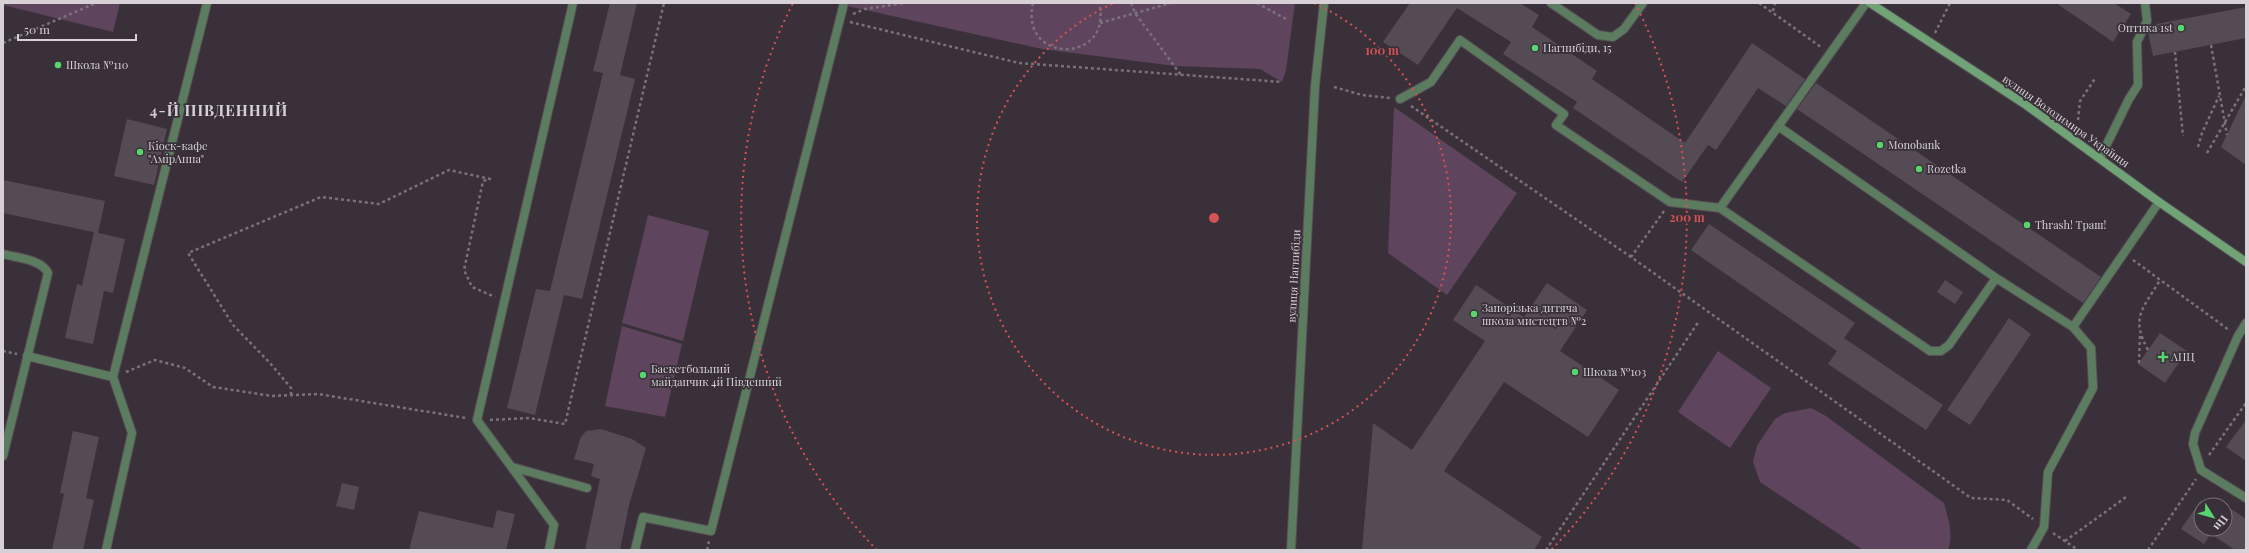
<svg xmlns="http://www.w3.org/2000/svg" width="2249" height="553" viewBox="0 0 2249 553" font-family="'Playfair Display',serif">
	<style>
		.green { fill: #5e455d }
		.building { fill: #554b55 }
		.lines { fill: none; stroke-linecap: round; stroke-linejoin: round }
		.lane-casing { stroke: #564d55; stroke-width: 10 }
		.street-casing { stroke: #564d55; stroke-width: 10 }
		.secondary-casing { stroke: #564d55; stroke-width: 10 }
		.path { stroke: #7a727a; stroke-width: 2.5; stroke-dasharray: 3 3; stroke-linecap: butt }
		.lane { stroke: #5c7c5f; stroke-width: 8 }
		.street { stroke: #5c7c5f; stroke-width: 8 }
		.secondary { stroke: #70a476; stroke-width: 8 }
		.ring { fill: none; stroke: #d65254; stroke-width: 2; stroke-dasharray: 2 4 }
		.poi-dot { fill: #59d56f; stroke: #3a3039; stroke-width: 1.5 }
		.labels { text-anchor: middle; stroke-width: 3.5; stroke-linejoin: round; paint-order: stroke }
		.poi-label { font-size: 11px; fill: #d7d1d7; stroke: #3a3039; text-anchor: start }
		.street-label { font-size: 11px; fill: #d7d1d7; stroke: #3a3039 }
		.district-label { font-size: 15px; font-weight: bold; letter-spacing: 1px; fill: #d7d1d7; stroke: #3a3039 }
		.centre { fill: #d65254; stroke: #3a3039; stroke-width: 2 }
		.ring-label { font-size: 12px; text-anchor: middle; font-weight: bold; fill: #d65254; stroke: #3a3039; stroke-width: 3.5; stroke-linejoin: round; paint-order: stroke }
	</style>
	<rect width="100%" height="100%" fill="#3a3039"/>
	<path class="green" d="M3 3H120L113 32 3 5Z
		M848 3H1295L1286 70 1282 82 1260 69 1175 66 1042 49 847 6Z
		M1394 107 1517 193 1447 295 1388 253Z
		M648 215 709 231 683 341 622 323Z
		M622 326 682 344 665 417 605 406Z
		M1718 351 1771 388 1730 448 1678 412Z
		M1811 408 1826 416 1944 503C1948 519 1954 533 1948 550H1863L1760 482 1753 462 1757 446 1764 435 1775 419 1785 413Z"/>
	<path class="building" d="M610 3H637L620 75 635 79 582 299 564 295 535 415 507 408 536 289 550 291 603 73 593 71Z
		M1410 3H1520L1539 15 1532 27 1597 71 1592 79 1685 143 1752 43 1805 79 1786 106 1758 88 1716 150 1708 145 1682 182 1573 108 1577 102 1503 54 1511 42 1457 8 1418 65 1383 42Z
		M2056 3H2114L2131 14 2113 42Z
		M2246 7V38L2153 56 2148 32 2151 25Z
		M1816 83 2101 277 2083 303 1797 109Z
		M2246 95V165L2221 147Z
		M127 119 167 129 154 185 114 176Z
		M3 180 105 201 98 233 3 213Z
		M1709 224 1855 323 1844 338 1943 405 1926 430 1828 364 1837 351 1691 250Z
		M94 232 125 239 113 293 104 291 93 344 65 338 77 284 82 286Z
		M1945 280 1963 292 1955 304 1937 292Z
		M1547 283 1587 310 1560 351 1619 390 1588 437 1504 382 1444 471 1542 537 1534 550H1362L1373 423 1412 450 1485 341 1453 320 1476 285 1524 317Z
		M2009 318 2031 334 1970 425 1947 410Z
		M2160 333 2187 351 2165 383 2138 364Z
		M2246 420V461L2226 447Z
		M601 429 632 439 646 448 629 505 620 550H585L600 479 591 476 594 464 574 459 581 437 586 431Z
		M73 431 99 437 86 498 94 500 83 550H52L64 494 60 493Z
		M342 483 359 487 354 510 336 506Z
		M2201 500V529H2225V505L2246 519V550H2235L2211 534 2204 544 2181 529Z
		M497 510 515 514 506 550H409L419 511 493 528Z"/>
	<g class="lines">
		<g class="lane-casing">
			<path id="lane" d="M1551 3 1598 35 1613 37 1624 29 1643 3
				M1400 99 1431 82 1460 40 1564 114 1556 125 1670 202 1720 208 1866 3
				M1778 126 1996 278 2073 327 2159 202
				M2100 158 2129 99 2138 85 2137 42 2147 21 2145 3
				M1720 208 1930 351H1941L1949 345 1996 278
				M3 254C17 258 41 259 48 273L3 456
				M2246 323 2238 336 2195 433 2193 444 2201 470 2246 498
				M27 356 113 377 207 3
				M512 467 587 488
				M106 550 132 433 113 377
				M549 550 554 525 477 420 573 3
				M635 550 643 517 711 531 844 3
				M2031 550 2044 527 2048 472 2093 388 2091 348 2073 327"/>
		</g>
		<g class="street-casing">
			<path id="street" d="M1291 550 1315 86 1324 3"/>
		</g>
		<g class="secondary-casing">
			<path id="secondary" d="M1870 3 2026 105 2159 202 2246 262"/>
		</g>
		<path class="path" d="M1033 3C1019 65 1114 64 1099 3
			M1131 3 1135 13 1181 75
			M1257 3 1286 19
			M1759 3 1821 47
			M1773 11 1775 3
			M853 14 865 9 905 3
			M850 22 1019 63 1282 82
			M1100 23 1171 3
			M1935 33 1950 3
			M3 43 96 3
			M2211 45 2227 135
			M2175 52 2183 136
			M1334 87 1362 95 1390 98
			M1411 106 1631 257
			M2078 120 2080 101 2096 77
			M2198 147 2202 133 2219 96
			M2207 153 2246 86
			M1664 211 1631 257 1971 498 2007 500 2033 519
			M2133 260 2229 330
			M2148 350C2130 317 2143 309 2160 280
			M3 351 17 354
			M2139 363 2140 334
			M126 372 155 360 185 368 213 387 272 396 318 394 466 418
			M291 395V388L270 363 233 325 188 253 321 197 379 204 449 170 490 179 483 181 464 270 472 287 495 297
			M490 420 529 418 565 424 664 3
			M2209 455 2246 403
			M2053 533 2078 550
			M2065 541 2126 497
			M707 550 709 541
			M1546 550 1699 321
			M2148 550 2196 479"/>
		<use href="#lane" class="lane"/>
		<use href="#street" class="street"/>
		<use href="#secondary" class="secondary"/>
	</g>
	<g class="ring">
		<path d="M1314 3A237 237 0 1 1 1114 3"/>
		<path d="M877 550A473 473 0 0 1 793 3M1635 3A473 473 0 0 1 1551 550"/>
	</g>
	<g class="poi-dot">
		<circle cx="2181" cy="28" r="4"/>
		<circle cx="1535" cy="48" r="4"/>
		<circle cx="58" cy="65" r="4"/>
		<circle cx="1880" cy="145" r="4"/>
		<circle cx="140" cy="152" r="4"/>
		<circle cx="1919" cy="169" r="4"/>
		<circle cx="2027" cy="225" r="4"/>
		<circle cx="1474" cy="314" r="4"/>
		<path d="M2161 351h4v4h4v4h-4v4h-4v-4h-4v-4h4z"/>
		<circle cx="1575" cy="372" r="4"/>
		<circle cx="643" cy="375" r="4"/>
	</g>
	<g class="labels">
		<g class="poi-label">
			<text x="2173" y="32" text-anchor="end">Оптика 1st</text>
			<text x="1543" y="52">Нагнибіди, 15</text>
			<text x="66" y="69">Школа №110</text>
			<text x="1888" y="149">Monobank</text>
			<text x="148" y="150">Кіоск-кафе<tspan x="148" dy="13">"АмірАнна"</tspan></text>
			<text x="1927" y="173">Rozetka</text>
			<text x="2035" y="229">Thrash! Траш!</text>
			<text x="1482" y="312">Запорізька дитяча<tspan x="1482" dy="13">школа мистецтв №2</tspan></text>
			<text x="2171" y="361">АНЦ</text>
			<text x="651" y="373">Баскетбольний<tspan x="651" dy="13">майданчик 4й Південний</tspan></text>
			<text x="1583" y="376">Школа №103</text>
		</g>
		<g class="street-label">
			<text transform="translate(2066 121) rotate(35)" y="4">вулиця Володимира Українця</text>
			<text transform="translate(1294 276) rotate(-87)" y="4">вулиця Нагнибіди</text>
		</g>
		<g class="district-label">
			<text x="219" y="116">4-Й ПІВДЕННИЙ</text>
		</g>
	</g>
	<circle cx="1214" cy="218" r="6" class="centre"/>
	<g class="ring-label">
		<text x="1382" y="55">100 m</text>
		<text x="1687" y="222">200 m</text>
	</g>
	<rect width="2249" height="553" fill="none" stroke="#d7d1d7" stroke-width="8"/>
	<g transform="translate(2213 517) rotate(127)"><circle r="19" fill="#3a3039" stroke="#797078"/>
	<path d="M0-3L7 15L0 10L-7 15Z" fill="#59d56f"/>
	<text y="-6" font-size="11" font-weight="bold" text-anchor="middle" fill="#d7d1d7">Пн</text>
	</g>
	<path d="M18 34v6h118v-6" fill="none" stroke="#d7d1d7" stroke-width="2"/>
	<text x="24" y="34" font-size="12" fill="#d7d1d7" stroke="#3a3039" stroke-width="3" paint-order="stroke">50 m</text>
</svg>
